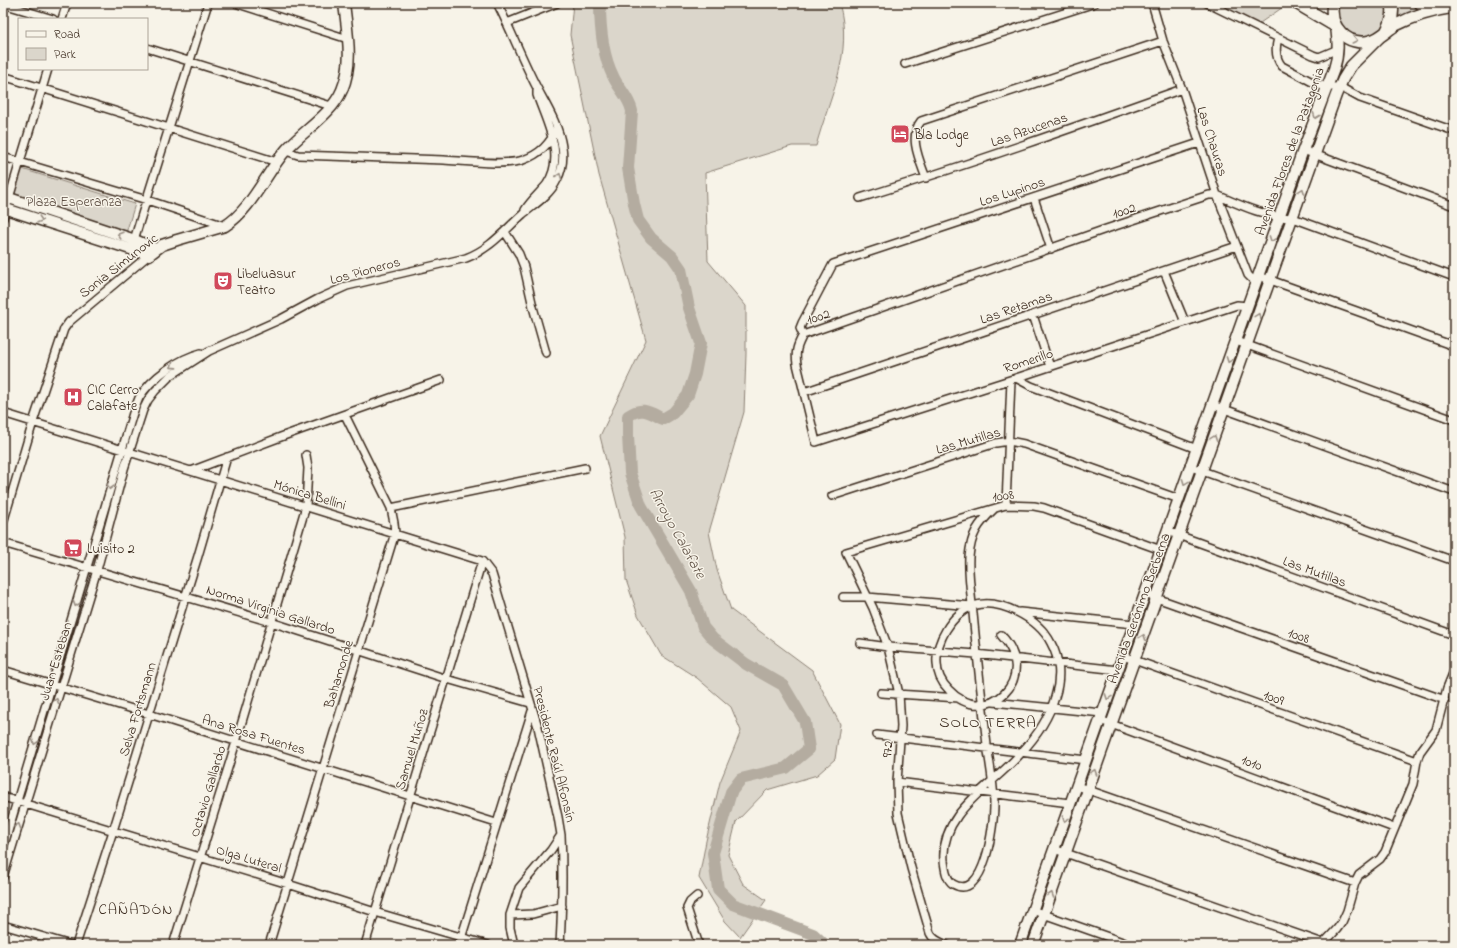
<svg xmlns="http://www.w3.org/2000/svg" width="1457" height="948" viewBox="0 0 1457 948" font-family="'Indie Flower',sans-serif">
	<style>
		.green { fill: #dbd6cb; stroke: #8b8074 }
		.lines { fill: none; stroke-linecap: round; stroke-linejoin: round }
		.river { stroke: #b4aca0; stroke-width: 12 }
		.street-casing { stroke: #3b2a1e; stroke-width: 10 }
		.secondary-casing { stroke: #3b2a1e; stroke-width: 13 }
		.primary-casing { stroke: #3b2a1e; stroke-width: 14 }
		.street { stroke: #f7f3e8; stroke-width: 7 }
		.secondary { stroke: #f7f3e8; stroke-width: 10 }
		.primary { stroke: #f7f3e8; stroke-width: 11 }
		.oneway { stroke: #998e83 }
		.labels { text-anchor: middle; stroke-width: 3; stroke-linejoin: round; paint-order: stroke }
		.street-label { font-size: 14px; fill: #3b2a1e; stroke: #f7f3e8 }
		.poi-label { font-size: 14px; fill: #3b2a1e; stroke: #f7f3e8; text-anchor: start }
		.park-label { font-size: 14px; fill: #5b4c41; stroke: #f7f3e8 }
		.water-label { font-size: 15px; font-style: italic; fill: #5f5145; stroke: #f7f3e8 }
		.neighbourhood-label { font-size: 15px; letter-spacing: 1px; fill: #3b2a1e; stroke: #f7f3e8 }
		.quarter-label { font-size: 16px; letter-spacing: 1px; fill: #3b2a1e; stroke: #f7f3e8 }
	</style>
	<rect width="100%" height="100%" fill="#f7f3e8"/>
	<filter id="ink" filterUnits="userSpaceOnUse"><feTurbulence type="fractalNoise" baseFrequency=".025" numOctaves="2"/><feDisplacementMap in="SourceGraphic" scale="8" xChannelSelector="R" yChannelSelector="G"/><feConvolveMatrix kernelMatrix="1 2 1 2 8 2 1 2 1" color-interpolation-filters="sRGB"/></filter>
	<g filter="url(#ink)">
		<path class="green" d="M573 3H839C854 54 829 98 816 146H792L705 173 708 261 746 306V354L744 412 709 532 717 570 731 610 812 670 840 724 835 759 817 775 767 790 736 822 728 855 743 884 766 900 740 937 725 921 699 878 706 841 720 782 741 731 731 707 697 678 661 655 638 615 626 580 625 537 600 436 646 340 599 175 570 35Z
			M1214 3H1289L1257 25Z
			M1337 3H1388L1390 8 1384 29 1365 39C1360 38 1353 37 1349 35 1339 28 1334 14 1337 3Z
			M1395 3H1406L1430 8 1394 23Z
			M22 169 135 204 126 233 13 197Z"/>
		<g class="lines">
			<path class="river" d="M600 3C600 26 603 56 613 76 618 88 629 97 632 111L628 168 634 204 638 220 651 238 672 256 681 269 689 308 701 343 695 374 688 395 673 413 663 419C649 412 642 406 628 416V435L630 473 641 506 691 591 703 627 713 639 746 664 783 685 805 722 809 749 786 768 741 779 731 792 713 853 718 889 733 904 813 934 825 945"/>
			<g class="street-casing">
				<path id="street" d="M235 3 348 39
					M1152 3 1163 41 1182 89 1217 195 1248 275 1256 283
					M1207 3 1313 55 1319 57 1338 49
					M3 4 53 19
					M62 19 67 3
					M507 23 557 3
					M1278 38C1275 49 1275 58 1282 66L1316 84 1327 87H1340L1360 98 1454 131
					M147 48 331 106
					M905 64 1095 3
					M3 76 277 162
					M1303 150 1454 206
					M286 151 298 155C347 157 396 158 444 160 464 161 506 166 523 160 540 154 550 144 557 128
					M3 157 147 200 225 226
					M926 178C920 161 908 137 921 121L1163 41
					M860 198C968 165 1075 127 1182 89
					M1034 198 1051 249
					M525 210C531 200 540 193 547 184 566 156 546 122 537 95V91
					M3 218 48 69
					M505 232 519 254 524 267 533 307 546 353
					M133 243 208 3
					M1164 271 1185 322
					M1259 276 1454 346
					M1033 315 1050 367
					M803 335 1106 229 1209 195H1217C1242 206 1266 217 1293 218L1454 277
					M803 335C797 346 795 352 797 364L816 442 1016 378 1237 305 1248 306
					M803 335 800 328 802 323 833 264 1199 143
					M1236 341 1454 420
					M1016 378 1031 386 1197 449
					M804 392 1237 246
					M1213 405 1454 492
					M3 413 482 561 492 574 538 727 558 817 561 835 551 850 519 888 510 915V928L514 945
					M1191 467 1454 561
					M191 471 286 435 441 380
					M832 496 996 443 1009 441 1024 444 1179 499
					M1006 505 1011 380
					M391 508 585 468
					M994 509C978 524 971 534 969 557 968 575 971 594 973 613 977 657 982 701 987 745 990 765 994 785 994 805 994 823 985 903 953 884 946 879 945 869 944 861 940 811 993 786 1021 753 1036 737 1049 718 1055 697 1061 679 1060 659 1051 643 1039 619 999 597 973 606 962 610 952 620 946 630 940 640 936 651 937 663 937 674 942 683 949 690 986 730 1042 678 1001 635
					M3 523 33 422 64 329 69 322 149 255
					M1167 531 1454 635
					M3 543 271 622 447 679 530 703
					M1145 594 1445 700
					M843 597H867L972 606
					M1020 612 1134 624
					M860 643 888 647 976 654 1118 670
					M1123 656 1417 761
					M3 670 149 714 496 823
					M881 693 959 698
					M993 702 1102 713
					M1100 720 1394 828
					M877 735 1086 760
					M897 782 1070 803
					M1077 786 1355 883
					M3 797 288 884 375 912 488 945
					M3 848 133 413C135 408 137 403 139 398 151 378 178 359 201 353
					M1054 849 1323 943
					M3 877 97 570 124 469 143 410 148 400 155 391 170 376 209 351 281 319 318 299 347 286 466 258C490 249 504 231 523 214 535 204 550 195 557 180 562 170 564 159 562 147 559 125 546 105 536 86 522 59 511 30 497 3
					M697 896 690 902 687 908 699 945
					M1032 910 1131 945
					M510 915 533 914 562 906
					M3 925 71 945
					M76 945 113 831 198 556 227 457
					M173 945 236 742 306 506 308 468 306 455
					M269 945 395 533 394 523 391 508 345 415
					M365 945 482 561
					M459 945 532 711
					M560 945C562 908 563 872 561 835
					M947 945C940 942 933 940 930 933L911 868 898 813 897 782 901 726 899 694 888 647 873 608 846 552 1006 505 1034 506 1044 508 1161 550
					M1322 945 1337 929 1342 922 1347 911 1355 883 1359 875 1380 859 1385 852 1413 784 1417 761 1420 752 1436 730 1447 688 1454 671"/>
			</g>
			<g class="secondary-casing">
				<path id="secondary" d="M3 196 135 240 156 249
					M3 208 149 255 162 245 177 240 225 226C251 210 266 173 286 150 303 131 332 114 342 90 354 62 347 32 344 3
					M1020 945 1303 150 1334 69C1339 54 1338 42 1336 27
					M1033 945 1111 725 1336 95 1343 79 1351 66 1379 38"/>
			</g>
			<g class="primary-casing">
				<path id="primary" d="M1296 3 1335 26
					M1333 3C1328 26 1347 47 1370 41 1380 39 1387 30 1396 25 1415 15 1433 10 1454 7
					M1420 3 1431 5 1440 4
					M1386 32C1392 22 1394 14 1392 3"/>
			</g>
			<use href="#street" class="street"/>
			<use href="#secondary" class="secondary"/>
			<use href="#primary" class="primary"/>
		</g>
		<defs><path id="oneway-chevron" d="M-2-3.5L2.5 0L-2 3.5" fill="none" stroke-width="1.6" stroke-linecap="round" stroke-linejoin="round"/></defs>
		<g class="oneway">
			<use href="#oneway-chevron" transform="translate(1355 40) rotate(14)"/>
			<use href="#oneway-chevron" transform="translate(1316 116) rotate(111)"/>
			<use href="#oneway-chevron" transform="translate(559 176) rotate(-69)"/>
			<use href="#oneway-chevron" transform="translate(1302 191) rotate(-70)"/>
			<use href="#oneway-chevron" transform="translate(40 220) rotate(18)"/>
			<use href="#oneway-chevron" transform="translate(120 235) rotate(-162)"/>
			<use href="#oneway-chevron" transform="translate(1272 239) rotate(110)"/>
			<use href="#oneway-chevron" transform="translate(1258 316) rotate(-70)"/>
			<use href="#oneway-chevron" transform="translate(1229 360) rotate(110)"/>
			<use href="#oneway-chevron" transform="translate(173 366) rotate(147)"/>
			<use href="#oneway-chevron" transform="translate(1214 438) rotate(-70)"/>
			<use href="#oneway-chevron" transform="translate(1185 482) rotate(111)"/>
			<use href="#oneway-chevron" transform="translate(110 487) rotate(106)"/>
			<use href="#oneway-chevron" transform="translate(76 604) rotate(107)"/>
			<use href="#oneway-chevron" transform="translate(1143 637) rotate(-70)"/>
			<use href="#oneway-chevron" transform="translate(1108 697) rotate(110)"/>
			<use href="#oneway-chevron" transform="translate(56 701) rotate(-73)"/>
			<use href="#oneway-chevron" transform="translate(35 742) rotate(107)"/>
			<use href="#oneway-chevron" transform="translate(1094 772) rotate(-71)"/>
			<use href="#oneway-chevron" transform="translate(1065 819) rotate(110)"/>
			<use href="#oneway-chevron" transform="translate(18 826) rotate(-73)"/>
			<use href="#oneway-chevron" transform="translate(1051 895) rotate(-71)"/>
		</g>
	</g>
	<defs>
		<g id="hotel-square" transform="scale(1)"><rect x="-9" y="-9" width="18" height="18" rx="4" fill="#d1495b" stroke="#f7f3e8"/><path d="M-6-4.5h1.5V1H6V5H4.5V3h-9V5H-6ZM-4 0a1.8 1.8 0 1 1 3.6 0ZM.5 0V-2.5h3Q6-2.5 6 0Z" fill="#fff"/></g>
		<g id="theatre-square" transform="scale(1)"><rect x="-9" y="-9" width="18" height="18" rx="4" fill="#d1495b" stroke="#f7f3e8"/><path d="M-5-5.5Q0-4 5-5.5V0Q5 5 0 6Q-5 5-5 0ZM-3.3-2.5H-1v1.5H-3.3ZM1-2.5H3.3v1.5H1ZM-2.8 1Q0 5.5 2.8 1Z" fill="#fff"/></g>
		<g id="hospital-square" transform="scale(1)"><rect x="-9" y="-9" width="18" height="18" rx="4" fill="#d1495b" stroke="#f7f3e8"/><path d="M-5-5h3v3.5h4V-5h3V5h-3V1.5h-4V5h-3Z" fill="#fff"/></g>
		<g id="supermarket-square" transform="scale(1)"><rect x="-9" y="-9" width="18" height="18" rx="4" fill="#d1495b" stroke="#f7f3e8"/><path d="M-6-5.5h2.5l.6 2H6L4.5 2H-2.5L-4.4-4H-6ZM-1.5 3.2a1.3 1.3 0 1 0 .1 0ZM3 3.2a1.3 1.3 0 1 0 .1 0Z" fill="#fff"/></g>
	</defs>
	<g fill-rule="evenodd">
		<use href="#hotel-square" x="900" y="134"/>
		<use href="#theatre-square" x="223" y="281"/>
		<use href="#hospital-square" x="73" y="397"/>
		<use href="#supermarket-square" x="73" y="548"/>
	</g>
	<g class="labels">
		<g class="street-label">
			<text transform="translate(1029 129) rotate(-19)" y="5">Las Azucenas</text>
			<text transform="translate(1213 141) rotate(72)" y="5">Las Chauras</text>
			<text transform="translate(1289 151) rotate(-70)" y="5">Avenida Flores de la Patagonia</text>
			<text transform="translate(1012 191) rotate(-18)" y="5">Los Lupinos</text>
			<text transform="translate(1124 210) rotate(-18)" y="5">1002</text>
			<text transform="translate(118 265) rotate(-38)" y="5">Sonia Simunovic</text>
			<text transform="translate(365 270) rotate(-15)" y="5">Los Pioneros</text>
			<text transform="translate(1016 307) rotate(-19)" y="5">Las Retamas</text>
			<text transform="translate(818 316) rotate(-19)" y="5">1002</text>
			<text transform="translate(1028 360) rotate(-18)" y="5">Romerillo</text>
			<text transform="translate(968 440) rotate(-16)" y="5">Las Mutillas</text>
			<text transform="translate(310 494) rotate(17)" y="5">Mónica Bellini</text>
			<text transform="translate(1003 495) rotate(-8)" y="5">1008</text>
			<text transform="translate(1315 571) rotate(20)" y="5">Las Mutillas</text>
			<text transform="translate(1138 608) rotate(-70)" y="5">Avenida Gerónimo Berberna</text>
			<text transform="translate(271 609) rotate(18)" y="5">Norma Virginia Gallardo</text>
			<text transform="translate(1299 635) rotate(19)" y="5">1008</text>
			<text transform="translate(55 661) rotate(-73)" y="5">Juan Esteban</text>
			<text transform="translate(338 674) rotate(-73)" y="5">Bahamonde</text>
			<text transform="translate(1274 697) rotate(20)" y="5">1009</text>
			<text transform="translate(137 709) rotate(-73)" y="5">Selva Fortsmann</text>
			<text transform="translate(254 734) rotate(17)" y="5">Ana Rosa Fuentes</text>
			<text transform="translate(411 749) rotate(-73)" y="5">Samuel Muñoz</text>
			<text transform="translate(887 749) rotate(-85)" y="5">972</text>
			<text transform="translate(555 754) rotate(76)" y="5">Presidente Raúl Alfonsín</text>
			<text transform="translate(1252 762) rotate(20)" y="5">1010</text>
			<text transform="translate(207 791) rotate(-73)" y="5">Octavio Gallardo</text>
			<text transform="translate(249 858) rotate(17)" y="5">Olga Luteral</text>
		</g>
		<g class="poi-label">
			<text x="914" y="139">Bla Lodge</text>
			<text x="237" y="278">Libeluasur<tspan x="237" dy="16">Teatro</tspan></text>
			<text x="87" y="394">CIC Cerro<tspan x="87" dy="16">Calafate</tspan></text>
			<text x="87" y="553">Luisito 2</text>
		</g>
		<g class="park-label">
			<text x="74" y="206">Plaza Esperanza</text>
		</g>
		<g class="water-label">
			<text transform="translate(678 533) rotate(61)" y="5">Arroyo Calafate</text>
		</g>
		<g class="neighbourhood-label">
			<text x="136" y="914">CAÑADÓN</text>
		</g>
		<g class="quarter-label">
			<text x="988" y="727">SOLO TERRA</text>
		</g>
	</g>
	<rect width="1457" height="948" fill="none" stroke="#f7f3e8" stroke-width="16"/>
	<rect x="8" y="8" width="1441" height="932" fill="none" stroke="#3b2a1e" stroke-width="1.5" filter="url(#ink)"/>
	<rect x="18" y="18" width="130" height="52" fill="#f7f3e8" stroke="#aca397"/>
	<rect x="26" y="31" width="20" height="6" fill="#f7f3e8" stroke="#aca397"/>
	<text x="54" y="38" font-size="12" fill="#3b2a1e">Road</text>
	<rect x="26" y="48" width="20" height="12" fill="#dbd6cb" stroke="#aca397"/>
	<text x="54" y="58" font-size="12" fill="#3b2a1e">Park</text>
</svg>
